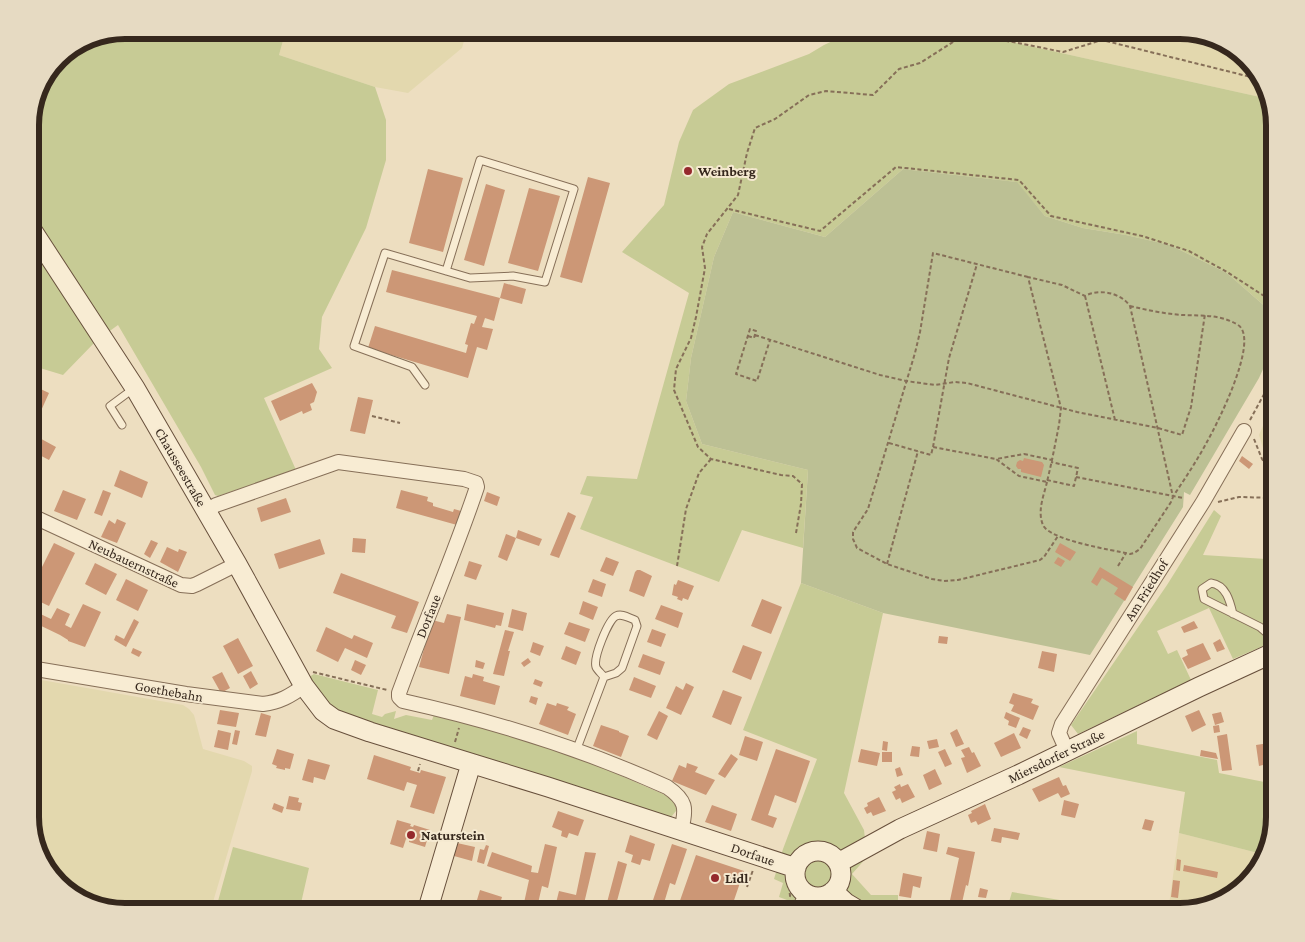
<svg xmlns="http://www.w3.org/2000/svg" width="1305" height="942" viewBox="0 0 1305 942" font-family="'Crimson Pro',serif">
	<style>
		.farmland { fill: #e3d8ae }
		.green { fill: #c7cb95 }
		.cemetery { fill: #bcc094 }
		.building { fill: #cc9776 }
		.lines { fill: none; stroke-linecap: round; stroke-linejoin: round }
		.lane-casing { stroke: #866f58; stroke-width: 9 }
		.street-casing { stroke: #866f58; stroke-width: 16 }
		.secondary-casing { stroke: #68503c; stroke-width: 21 }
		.path { stroke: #866f58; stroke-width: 2; stroke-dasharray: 4 2.5; stroke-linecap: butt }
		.lane { stroke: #f8ecd3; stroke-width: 7 }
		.street { stroke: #f8ecd3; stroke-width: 14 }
		.secondary { stroke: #f8ecd3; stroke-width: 19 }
		.poi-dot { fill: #95292d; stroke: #f5e9d0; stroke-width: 2 }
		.labels { text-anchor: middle; stroke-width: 4; stroke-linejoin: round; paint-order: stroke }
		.poi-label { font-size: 14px; font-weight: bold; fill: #36281d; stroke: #f5e9d0; text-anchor: start }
		.street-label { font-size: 14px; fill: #36281d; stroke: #f5e9d0 }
		.rim { fill: none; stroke: #36281d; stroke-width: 6 }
	</style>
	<rect width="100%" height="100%" fill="#eddec0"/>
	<path class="farmland" d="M286 30H467L462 48 408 93 375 87 279 55Z
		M957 30H1180L1238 50 1265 83 1269 99Z
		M1275 398V473L1266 458 1259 435Z
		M30 678 183 705 189 709 194 715 203 749 244 761 252 766V771L210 912H125L67 892 43 864 30 823Z
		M1179 833 1262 854 1255 875 1222 902 1180 912H1168Z"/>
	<path class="green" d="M125 30H286L279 55 375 87 386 120V160L366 228 322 317 319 349 332 368 264 398 296 470 218 496 215 495 201 467 118 325 96 341 63 375 30 365V119L40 83 62 54Z
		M856 30H957L1269 99 1275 125V315L1227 273 1170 245 1126 235 1083 228 1045 216 1016 182 903 169 825 237 733 212 714 257 691 358 686 401 702 444 808 470 803 548 742 530 719 582 580 529 593 497 580 494 587 476 637 479 689 293 622 252 664 205 679 142 693 110 729 84 809 54 824 45Z
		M1214 510 1221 516 1203 555 1266 559 1275 543V641L1233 659 1209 608 1157 631 1168 654 1177 650 1191 680 1078 734 1071 725 1167 585Z
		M801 583 883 613 844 793 864 830 867 857 852 874 871 895H898V906L927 912H783L787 900 779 897 783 883 774 879 783 849 817 759 743 730Z
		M314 674 378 690 372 714 382 717 385 714 396 711 394 719 406 715 432 720 435 712 573 755 663 794C671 799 677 802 676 811L671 817 346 715 332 708 309 677Z
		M1137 731V744L1217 760 1219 773 1275 784V817L1262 854 1179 833 1185 792 1059 767Z
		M233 847 309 868 299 912H215Z
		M1012 892 1132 912H1006Z"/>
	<path class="cemetery" d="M903 169 1017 182 1045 216 1083 228 1126 235 1170 245 1227 273 1275 315V343L1259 378 1190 495 1184 492 1183 507 1090 655 883 613 801 583 808 470 702 444 686 401 691 358 714 257 733 212 825 237Z"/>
	<path class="building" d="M428 169 463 178 443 252 409 243Z
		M588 177 610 183 582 283 560 277Z
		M486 184 505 190 484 266 464 260Z
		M529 188 560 196 538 271 508 263Z
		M392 270 500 298 494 321 485 318 482 327 493 329 487 350 477 347 468 378 368 348 375 326 466 353 468 345 465 344 471 323 474 324 477 316 386 292Z
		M504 283 526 289 522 304 500 298Z
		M312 383 317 392 314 402 310 404 312 410 303 414 302 411 280 421 271 401Z
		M30 384 49 393 36 422 30 419Z
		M358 397 373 400 365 434 350 431Z
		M34 435 56 447 49 460 30 450V443Z
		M1242 456 1253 464 1249 469 1239 461Z
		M1024 458 1042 462 1044 465 1041 477 1021 472V469H1018L1016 466 1017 462 1020 460 1023 461Z
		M120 470 148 482 142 498 114 486Z
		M30 479 37 483 30 496Z
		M63 490 86 499 77 520 54 511Z
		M103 490 111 493 102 516 94 513Z
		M401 490 428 497 427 501 433 503V506L453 512 454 509 461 511 457 525 396 508Z
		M487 492 500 497 497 506 484 501Z
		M286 498 291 512 261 522 257 508Z
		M568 512 576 516 559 558 550 555Z
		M117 519 126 523 117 543 101 537 109 520 115 524Z
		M518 530 542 539 539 546 516 538Z
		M506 534 516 538 507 561 498 557Z
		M353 538 366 539 365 553 352 552Z
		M320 539 325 554 279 569 274 554Z
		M151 540 158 543 150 558 144 554Z
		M54 543 75 553 49 606 30 597V591Z
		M1060 543 1076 552 1070 561 1055 552Z
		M167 547 178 552 179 549 187 552 178 572 160 562Z
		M606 557 619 562 613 576 600 571Z
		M1058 557 1065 561 1061 567 1054 563Z
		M469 561 482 565 476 580 464 576Z
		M95 563 117 574 106 595 85 584Z
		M1100 567 1133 587 1125 601 1114 594 1118 588 1102 578 1097 586 1091 582Z
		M637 570H640L652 576 644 597 629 591 635 572Z
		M341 573 419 602 407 633 391 628 396 616 333 593Z
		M126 579 148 590 138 611 116 600Z
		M593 579 606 584 602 597 588 592Z
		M678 580 694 586 688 600 683 598 682 601 677 599 678 597 672 595 674 584 676 585Z
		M762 599 782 607 771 634 751 626Z
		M583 601 598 607 593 620 579 614Z
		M83 604 101 612 85 647 68 641V640L60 635 33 622 30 629V609L51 619 57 608 70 614 65 625 71 628Z
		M467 604 504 613 501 626 496 625 495 628 464 620Z
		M661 605 683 613 678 628 655 619Z
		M512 609 527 613 523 631 508 627Z
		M447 614 461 617 449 674 419 667 432 620 444 623Z
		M134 619 139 622 126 647 114 640 116 635 124 639Z
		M1194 621 1198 628 1184 633 1181 627Z
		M569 622 590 629 585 642 564 634Z
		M326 627 352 639 354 635 373 643 367 658 345 648 338 662 316 651Z
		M652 629 666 634 661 647 647 642Z
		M505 630 514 632 508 651H510L504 676 493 674Z
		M939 636 948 637 947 644 938 643Z
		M238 638 253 666 238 674 223 646Z
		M1220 639 1225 649 1217 652 1213 643Z
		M533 642 544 646 540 656 530 652Z
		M1203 643 1211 659 1188 669 1182 658 1188 655 1186 650Z
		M743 645 762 652 751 680 732 672Z
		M566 646 581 652 576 665 561 659Z
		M133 648 142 652 139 657 131 653Z
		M1042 651 1057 654 1054 672 1038 668Z
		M643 654 665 662 660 675 638 667Z
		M528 658 531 662 524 667 521 663Z
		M355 660 366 665 361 675 351 670Z
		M476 660 485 663 483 669 475 667Z
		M251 671 258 684 250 689 243 676Z
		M222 672 230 688 221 693 212 677Z
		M473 674 484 677 483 681 500 686 495 705 460 696 465 676 472 678Z
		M634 677 656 686 651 698 629 690Z
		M535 679 543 682 541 687 533 684Z
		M686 683 694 687 681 715 666 708 676 686 683 690Z
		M723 690 742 697 731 725 712 717Z
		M1013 693 1033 699 1031 703 1039 706 1033 720 1011 711 1014 705 1009 703Z
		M531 696 538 698 536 705 529 702Z
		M547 703 556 706 557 703 569 707 567 710 576 714 568 735 539 724Z
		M220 710 239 713 236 727 217 724Z
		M1199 710 1206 725 1192 732 1185 716Z
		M659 711 668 716 657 740 647 735Z
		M1006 712 1020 718 1016 728 1008 725 1009 721 1004 718Z
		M1221 712 1224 722 1215 725 1212 714Z
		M261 713 271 716 266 737 255 735Z
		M601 725 619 731V732L629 736 621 757 593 746Z
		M1219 725 1220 732 1214 733 1213 726Z
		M1023 727 1031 730 1027 739 1019 735Z
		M957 729 964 744 956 747 950 733Z
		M218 730 231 733 228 750 214 747Z
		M235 730 240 731 237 745 232 744Z
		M1014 733 1021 748 1001 757 994 743Z
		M1227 734 1232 770 1222 771 1217 736Z
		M745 736 763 742 757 761 739 755Z
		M937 739 939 747 929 749 927 741Z
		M883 741 888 742 887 751 882 750Z
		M1269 743 1271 763 1259 766 1256 745Z
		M912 746 920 747 919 757 910 756Z
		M969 747 972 753 974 752 981 766 967 773 961 758 965 757 961 750Z
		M277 749 294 754 290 769 285 768V770L276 768 277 766 272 764Z
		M776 749 810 761 796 803 775 795 768 815 777 818 773 828 751 820Z
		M861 749 880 753 877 766 858 762Z
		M945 749 952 764 945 767 938 752Z
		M1201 750 1216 753 1218 759 1200 756Z
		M882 752H892V762H882Z
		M731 754 738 759 725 778 718 774Z
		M374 755 411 767 410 770 420 773 421 770 446 777 434 814 410 807 417 785 407 782 404 791 367 779Z
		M308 759 330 765 325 780 314 777 313 783 302 780Z
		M687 763 698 767 695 772 715 780 706 795 672 781 679 765 686 768Z
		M900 767 903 775 897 777 895 769Z
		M935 769 942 784 929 790 923 775Z
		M1059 777 1063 786 1066 785 1070 794 1061 798 1058 793 1039 802 1032 789Z
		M900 784 901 787 908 784 915 797 902 803 900 798 896 800 892 792 896 790 894 787Z
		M289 796 299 798 298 802 302 803 300 811 286 809Z
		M879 797 886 811 873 816 871 812 867 814 864 808 868 806 867 803Z
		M1064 800 1079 804 1075 818 1061 815Z
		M274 803 284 807 282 813 272 809Z
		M985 804 991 819 978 825 976 821 971 823 968 815 972 813 971 811Z
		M712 805 737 814 731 831 705 822Z
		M558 811 584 820 578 836 569 833 567 838 561 836 562 831 552 827Z
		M1145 819 1154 821 1151 831 1142 829Z
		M397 820 411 824 410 826 413 827 414 825 430 830 425 847 409 842V840L406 839 403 848 390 844Z
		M994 828 1020 833 1018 840 1002 837 1001 843 991 841Z
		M927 831 940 834 937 852 923 849Z
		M630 835 655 844 650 861 642 859 640 865 631 862 633 855 625 852Z
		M457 843 475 847 472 861 454 856Z
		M545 844 557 847 548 888 542 886 536 912H522L529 880 487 866 492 852 532 866 531 872 538 873Z
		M672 844 687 849 675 885 670 883 664 903 653 900Z
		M486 845 489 846 484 864 477 862 480 849 484 850Z
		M948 847 975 852 968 886 966 885 961 907 949 905 959 858 946 854Z
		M585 852 596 853 582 912H573L555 907 559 891 576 895Z
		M696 855 744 871 730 912H676Z
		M1177 859 1181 860 1180 871 1176 870Z
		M618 861 627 864 614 912H608V910H605Z
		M1184 865 1218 872 1217 878 1183 871Z
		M903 873 922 877 920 888 913 886 911 898 899 896Z
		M1173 880 1180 881 1178 898 1171 897Z
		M980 888 988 890 986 898 978 897Z
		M480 890 502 897 499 907 477 900Z
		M1220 893 1225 894 1224 900 1219 903Z"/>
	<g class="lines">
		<g class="lane-casing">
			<path id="lane" d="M425 385 412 367 354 346 385 253 470 278 513 276 545 282 574 189 480 160 446 271
				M122 425 110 406 133 389
				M1233 614C1230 601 1226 585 1211 583L1202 589 1204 599 1260 627 1268 634 1275 646
				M576 751 604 677 616 673 622 668 637 626 635 620C629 618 622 613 616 616 608 620 593 658 596 667 597 670 602 674 604 677"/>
		</g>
		<g class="street-casing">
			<path id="street" d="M207 510 216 505 338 462 464 479 476 483 477 487C454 556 424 624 399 693V697L403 701C493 721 583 749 667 787 686 800 687 808 681 830
				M30 515 181 585 192 586 197 584 237 564
				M30 668 186 694 263 704C280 702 290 696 304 686
				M1067 751 1059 733 1062 724 1203 502 1244 431
				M798 912 806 894"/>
		</g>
		<g class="secondary-casing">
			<path id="secondary" d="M30 227 135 388 237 564 304 686 323 711 334 719 370 732 548 787 796 868
				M795 874a23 23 0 1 1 46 0a23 23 0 1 1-46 0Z
				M838 863 900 829 1018 775 1199 687 1275 652
				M833 891 846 903 861 912
				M427 912 471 764"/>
		</g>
		<path class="path" d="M729 209 820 231 896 167 1019 180 1051 216 1142 236 1189 251 1227 272 1275 303
			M1028 277 933 253 920 332 915 353 868 509 853 532V539L857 548 887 564 932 579 944 581 958 580 1040 560 1044 557 1058 536
			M1085 296 1115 420
			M1130 306C1147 310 1165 314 1183 315 1202 316 1220 314 1238 325 1260 339 1218 422 1208 440 1198 459 1186 477 1174 495
			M755 335 880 375 906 381 935 385 955 382 967 383 1077 412 1158 428 1182 435 1191 407 1205 314
			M748 336 754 338 756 331 750 329 736 374 757 381 770 340
			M372 416 400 423
			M1250 420 1275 374
			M1254 439 1262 459 1275 476
			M889 443 931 455 933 447 996 459
			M933 447 949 358 977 264
			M1024 454 1052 460 1047 482 1019 476 996 459Z
			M1076 477 1183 498
			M1047 480 1074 486 1078 468 1051 462
			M1047 482C1044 495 1037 511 1043 525 1049 540 1112 550 1130 554L1134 553 1140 549 1171 502 1173 497 1130 306C1121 293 1099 288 1085 296L1062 285 1028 277 1061 408 1059 425 1052 460
			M1218 502 1239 497 1275 498
			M796 533 801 504 802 484 793 476 781 475 711 459 698 447 674 390 676 369 691 338 696 317 705 268 702 247 707 234 738 195 747 153 755 128 775 119 809 95 826 91 873 95 899 69 920 63 964 35 1013 42 1063 52 1102 40 1263 80
			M887 564 918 451
			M677 566 686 509 699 473 711 459
			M1118 566 1126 553
			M313 672 387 690
			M455 742 459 728
			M418 771 420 764
			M786 881 789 885 790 896 792 897
			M747 887 753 870
			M815 906 819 904 825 905"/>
		<use href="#lane" class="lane"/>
		<use href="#street" class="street"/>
		<use href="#secondary" class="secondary"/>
	</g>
	<g class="poi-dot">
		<circle cx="688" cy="171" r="5"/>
		<circle cx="411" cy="835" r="5"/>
		<circle cx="715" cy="878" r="5"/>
	</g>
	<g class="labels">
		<g class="poi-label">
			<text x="698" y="176">Weinberg</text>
			<text x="421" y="840">Naturstein</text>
			<text x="725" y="883">Lidl</text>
		</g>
		<g class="street-label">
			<text transform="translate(181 467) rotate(60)" y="5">Chausseestraße</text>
			<text transform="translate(134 563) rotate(25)" y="5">Neubauernstraße</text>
			<text transform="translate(1146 590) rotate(-58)" y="5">Am Friedhof</text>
			<text transform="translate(428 616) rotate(-68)" y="5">Dorfaue</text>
			<text transform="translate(169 691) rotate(10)" y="5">Goethebahn</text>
			<text transform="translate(1056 756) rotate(-26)" y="5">Miersdorfer Straße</text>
			<text transform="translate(753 854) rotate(19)" y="5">Dorfaue</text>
		</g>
	</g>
	<path d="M0 0H1305V942H0ZM125 39H1180A86 86 0 0 1 1266 125V817A86 86 0 0 1 1180 903H125A86 86 0 0 1 39 817V125A86 86 0 0 1 125 39Z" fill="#e6dac2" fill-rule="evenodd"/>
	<path class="rim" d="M125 39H1180A86 86 0 0 1 1266 125V817A86 86 0 0 1 1180 903H125A86 86 0 0 1 39 817V125A86 86 0 0 1 125 39Z"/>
</svg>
